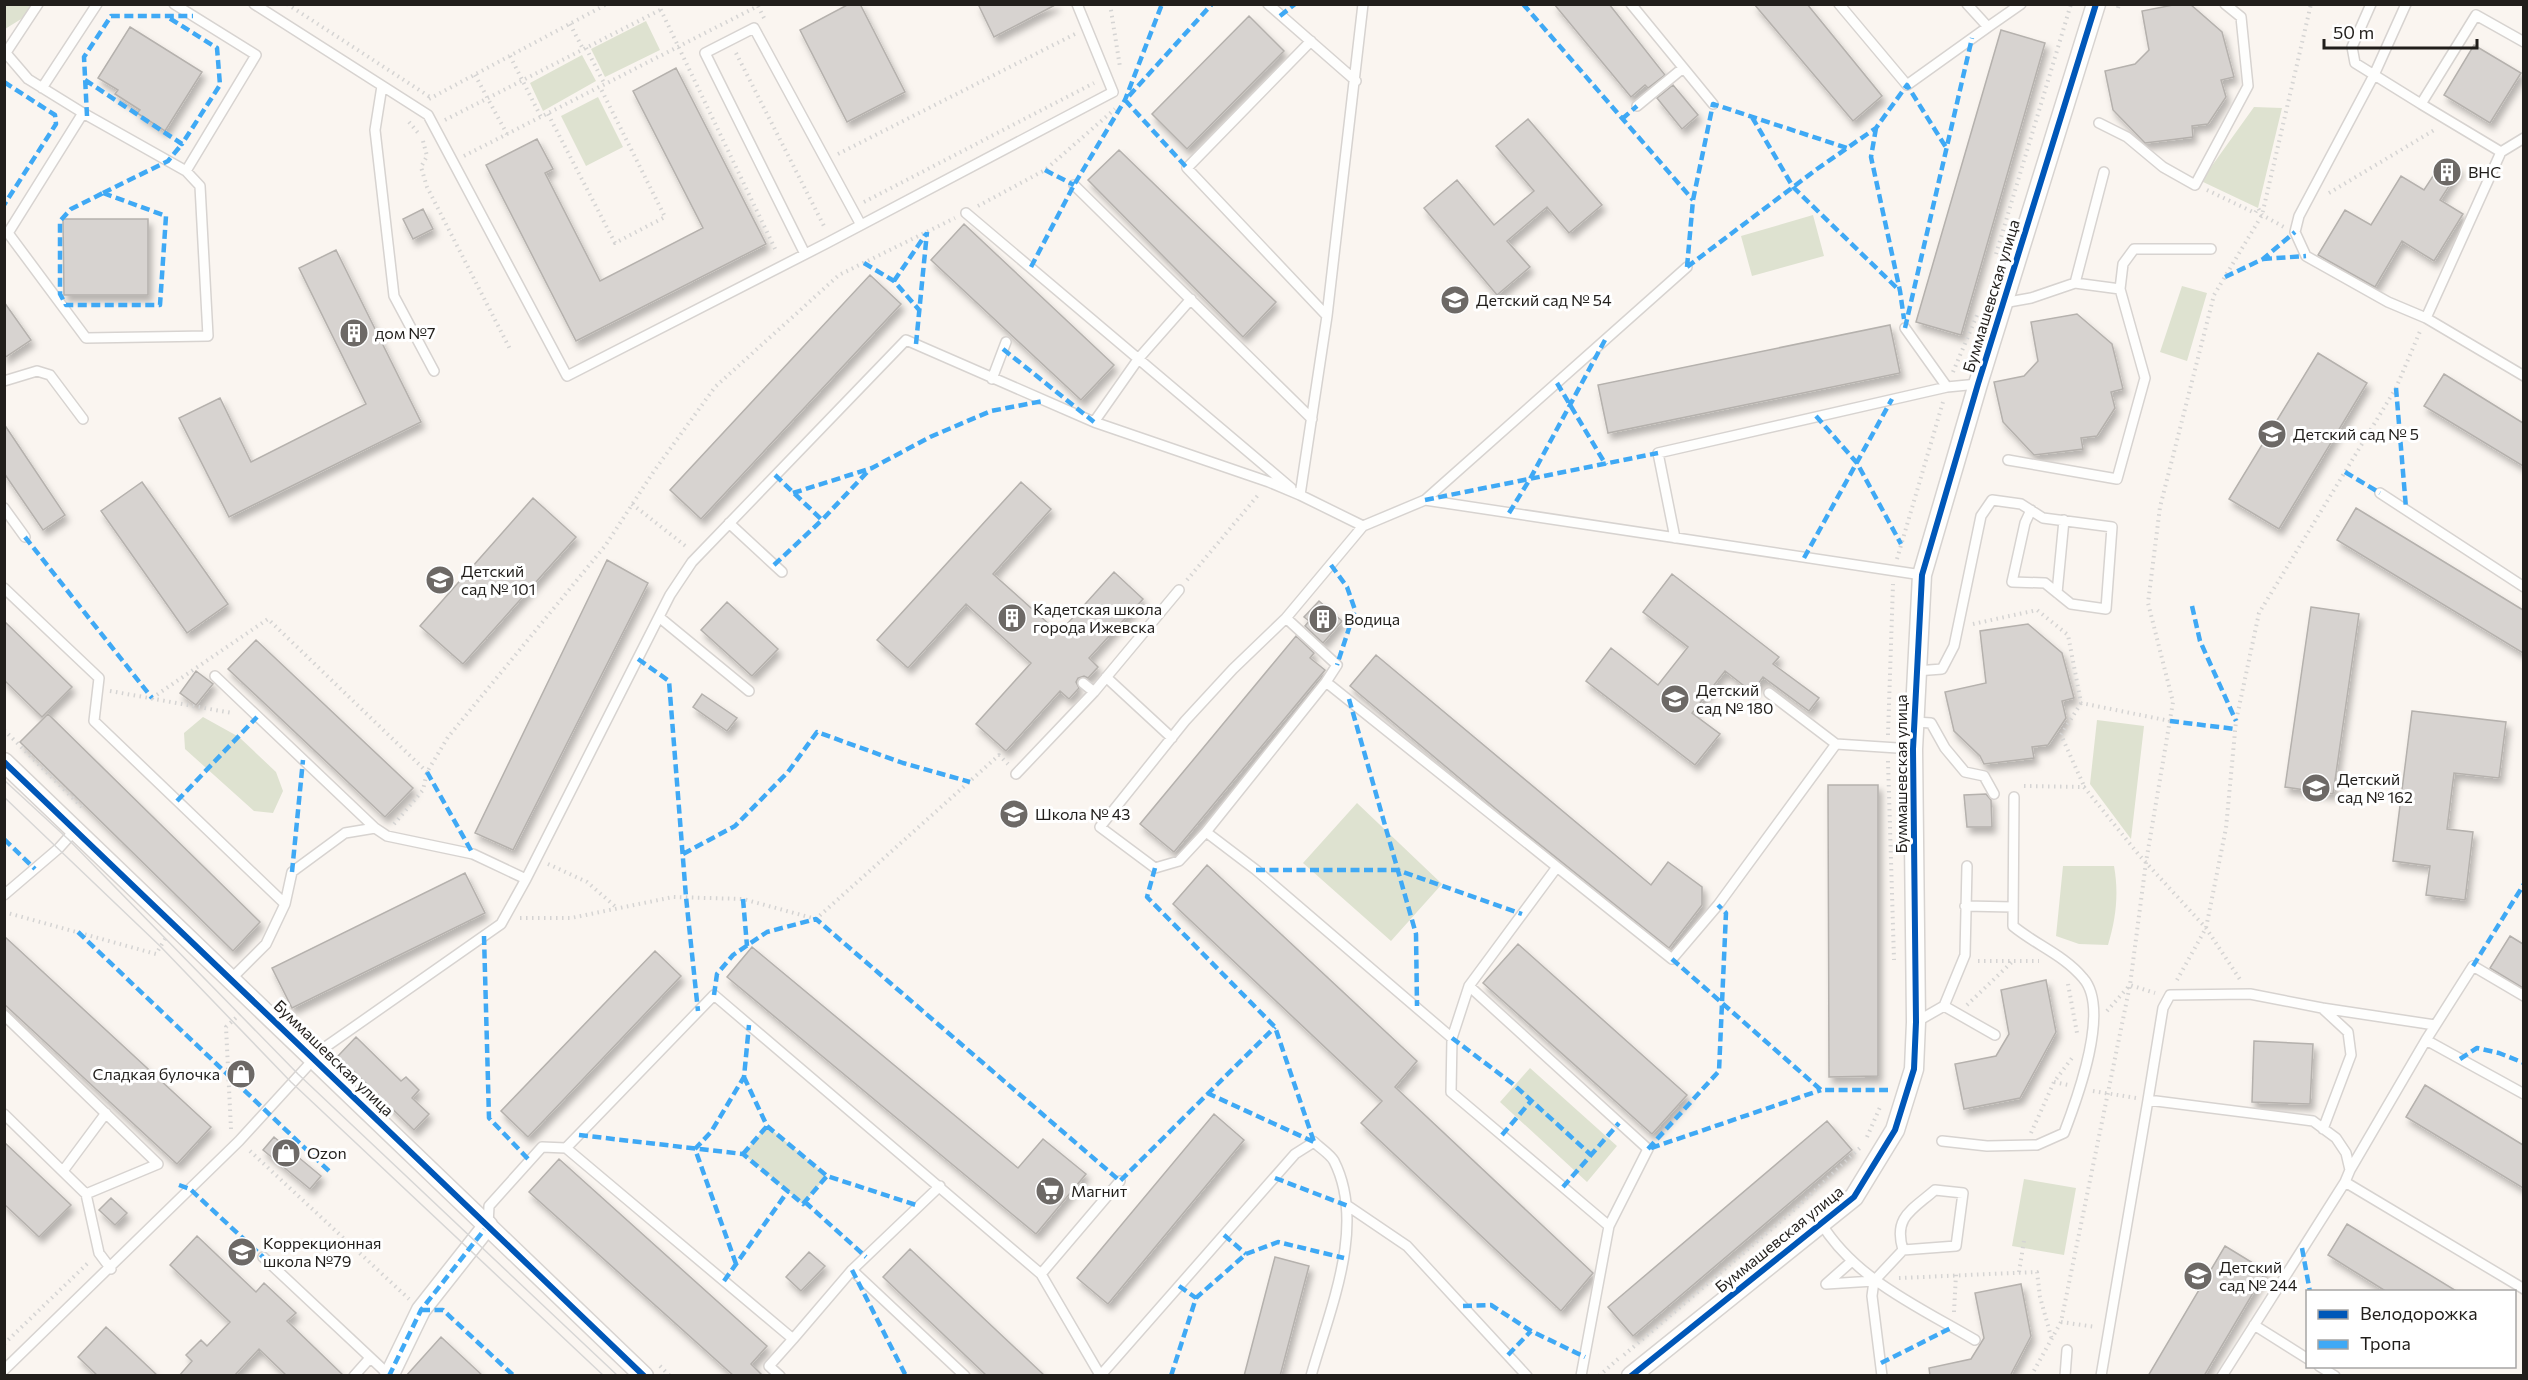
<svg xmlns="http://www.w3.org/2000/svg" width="2528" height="1380" viewBox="0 0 2528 1380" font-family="Commissioner,sans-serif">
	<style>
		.green { fill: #dee2d0 }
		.building { fill: #d7d3d0; stroke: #b5b1ad; stroke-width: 1.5; filter: url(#shadow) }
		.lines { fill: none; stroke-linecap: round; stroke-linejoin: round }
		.service-casing { stroke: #d7d3d0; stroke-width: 12 }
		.minor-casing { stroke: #d7d3d0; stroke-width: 21 }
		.path { stroke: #d5d4d3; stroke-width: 4; stroke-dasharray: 1.5 4.5; stroke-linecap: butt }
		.service { stroke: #fefefd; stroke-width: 9 }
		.minor { stroke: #fefefd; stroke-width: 18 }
		.tram { stroke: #d7d6d5; stroke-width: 1.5 }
		.quiet { stroke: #3fa9f5; stroke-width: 4.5; stroke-dasharray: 9 4.5; stroke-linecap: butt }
		.cycleway-casing { stroke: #fff; stroke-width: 10 }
		.cycleway { stroke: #0057b8; stroke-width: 6 }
		.labels { text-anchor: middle; stroke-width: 6; stroke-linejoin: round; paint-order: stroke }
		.poi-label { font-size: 16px; fill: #211e1b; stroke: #fff; text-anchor: start }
		.street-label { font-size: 16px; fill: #211e1b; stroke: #fff }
	</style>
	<defs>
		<filter id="shadow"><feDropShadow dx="3.5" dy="6" stdDeviation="3" flood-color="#0004"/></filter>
	</defs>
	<rect width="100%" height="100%" fill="#faf5f0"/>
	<path class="green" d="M5 5H34L26 16 5 29Z
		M646 21 660 50 605 77 591 49Z
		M582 55 596 81 543 111 530 83Z
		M598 97 623 147 586 166 561 116Z
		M2254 107 2282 108 2258 208 2201 181Z
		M1813 215 1824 256 1752 276 1741 236Z
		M2182 286 2207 293 2187 361 2160 352Z
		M203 717 239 737 276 772 283 791 273 813 254 811 185 749 184 733Z
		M2097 720 2144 726 2131 839 2090 784Z
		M1357 803 1442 884 1391 941 1303 863Z
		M2063 866H2114C2119 893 2116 919 2108 945L2079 944 2056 936Z
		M1530 1068 1617 1146 1587 1182 1500 1102Z
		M767 1126 827 1176 803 1204 743 1154Z
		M2024 1179 2076 1188 2064 1255 2012 1246Z"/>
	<path class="building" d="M849 4H860L905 92 847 122 800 30Z
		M978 4H1057L994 37Z
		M1554 4H1609L1665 75 1648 88 1645 85 1631 97Z
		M1754 4H1807L1882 96 1853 121Z
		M2178 4H2190L2222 32 2234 77 2221 80 2226 97 2208 124 2192 126 2193 137 2145 143 2113 110 2105 71 2135 64 2149 50 2142 11Z
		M1249 16 1284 51 1187 149 1152 114Z
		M130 27 202 72 165 131 137 113 140 110 115 94 118 90 98 78Z
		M2001 30 2045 43 1961 335 1916 322Z
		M2474 45 2521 73 2490 123 2444 95Z
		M676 68 766 244 576 341 486 165 537 139 553 169 545 173 600 281 703 228 633 91Z
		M1673 85 1698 115 1682 129 1657 98Z
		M1528 119 1602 205 1569 233 1547 207 1507 241 1530 267 1497 295 1424 208 1457 180 1494 225 1534 191 1496 146Z
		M1119 150 1276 302 1243 337 1088 180Z
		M2444 159 2460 169 2440 200 2463 214 2434 261 2402 241 2375 287 2318 255 2345 210 2371 225 2401 176 2424 190Z
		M423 209 433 229 413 239 403 219Z
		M63 219H148V295H64Z
		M964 224 1114 365 1081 400 931 260Z
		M336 250 421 422 229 517 179 418 220 398 251 462 366 404 299 268Z
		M870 275 901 304 701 519 670 490Z
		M4 302 31 340 4 358Z
		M2077 314 2112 344 2123 389 2111 392 2115 408 2097 436 2081 438 2083 449 2034 455 2003 422 1994 382 2024 376 2038 361 2031 322Z
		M1890 325 1900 373 1608 433 1598 385Z
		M2318 353 2367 383 2279 529 2229 499Z
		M2444 374 2523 423V466L2424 406Z
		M4 424 65 515 43 530 4 473Z
		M142 482 228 604 187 633 101 511Z
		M1021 482 1051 509 993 574 1059 633 1114 572 1143 599 1089 658 1098 667 1088 678 1084 676 1078 678 1076 682 1079 688 1069 699 1060 691 1006 751 976 724 1031 663 966 604 908 668 877 640Z
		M533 498 576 537 463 664 420 626Z
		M2356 508 2523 610V653L2337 540Z
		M607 560 648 583 513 850 475 833Z
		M1672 574 1779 657 1773 664 1819 698 1809 711 1763 677 1752 692 1725 671 1692 713 1720 734 1695 765 1586 681 1611 648 1658 685 1688 647 1643 612Z
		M1319 601 1342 621 1323 643 1305 626 1309 621 1304 617Z
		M727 602 778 649 752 676 701 630Z
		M2311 607 2359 614 2333 794 2285 787Z
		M4 621 72 687 42 717 4 680Z
		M2028 624 2062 653 2074 698 2062 701 2066 718 2048 745 2032 747 2034 758 1984 764 1980 756 1954 731 1945 692 1986 683 1980 631Z
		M1296 636 1314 653 1310 658 1325 670 1174 852 1140 824Z
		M256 640 413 788 385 817 228 669Z
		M1376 655 1651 885 1668 862 1702 887V905L1669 948 1502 814 1350 686Z
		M196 671 213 684 196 705 180 693Z
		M702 694 737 718 727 731 693 707Z
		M2412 711 2506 722 2499 778 2454 773 2447 829 2473 832 2465 900 2426 895 2430 866 2393 861Z
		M48 714 260 922 233 951 20 742Z
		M1828 785H1878V1076L1829 1077Z
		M1986 794 1991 800 1992 827H1967L1964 795Z
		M1207 865 1417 1061 1395 1087 1593 1273 1561 1311 1361 1123 1382 1101 1173 904Z
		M465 873 485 913 292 1008 272 968Z
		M4 936 211 1127 177 1164 4 1004Z
		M2510 936 2523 944V988L2490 968Z
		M1518 944 1687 1095 1652 1134 1483 983Z
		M752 947 1018 1168 1043 1139 1086 1174 1036 1234 727 977Z
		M655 951 681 976 528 1137 501 1111Z
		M2046 980 2056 1032 2020 1098 1964 1109 1955 1064 1996 1056 2009 1034 2001 990Z
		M356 1037 401 1081 406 1077 419 1090 412 1098 429 1114 414 1130 338 1056Z
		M2254 1041 2313 1044 2310 1104 2252 1102Z
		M2425 1085 2523 1145V1188L2406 1117Z
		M1214 1114 1244 1140 1108 1304 1077 1278Z
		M1827 1121 1852 1150 1633 1336 1608 1307Z
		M274 1137 321 1176 310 1189 263 1150Z
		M4 1142 71 1205 39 1237 4 1204Z
		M559 1159 767 1346 751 1364 763 1376H734L529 1192Z
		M111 1198 127 1213 115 1225 99 1210Z
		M2347 1224 2458 1292H2387L2328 1255Z
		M197 1236 256 1292 264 1283 296 1313 287 1321 344 1376H287L259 1349 234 1376H179L192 1361 186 1355 201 1340 207 1346 230 1322 170 1265Z
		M2225 1246 2266 1271 2204 1376H2148Z
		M910 1249 1045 1376H987L883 1277Z
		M809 1252 825 1266 801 1291 786 1277Z
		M1275 1257 1309 1266 1280 1376H1244Z
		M2021 1284 2031 1336 2010 1376H1930L1929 1368 1971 1359 1984 1338 1975 1293Z
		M106 1327 158 1376H98L78 1357Z
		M441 1337 483 1376H406Z"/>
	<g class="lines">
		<g class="service-casing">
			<path id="service" d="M174 4 256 55 186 171
				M254 4 428 115 567 376 827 243 1113 92 1077 4
				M1268 4 1356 81
				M1363 4 1327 316 1300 495 1363 526 1425 500 1922 575
				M1631 4 1713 104
				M1839 4 1907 85 1988 27
				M1967 4 1988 27 2021 4
				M2371 4 2352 47 2355 63 2421 104
				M2406 4 2374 75 2299 216 2295 232 2306 256 2388 302 2426 318 2524 376
				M1311 41 1187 168 1327 316
				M4 51 28 79 83 113 186 171 200 186 208 336 86 338 8 233 83 113
				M7 51 38 4
				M382 86 375 130 394 296 434 371
				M42 88 97 4
				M1637 106 1683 68
				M2099 123 2127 137 2163 167 2195 185 2248 86 2241 17 2225 4
				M2501 152 2421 104 2476 15 2524 42
				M1074 185 1312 419
				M966 213 1291 488
				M805 254 705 53 754 28 861 225
				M2075 283 2120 289
				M2003 303 2031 298 2075 283 2104 172
				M2426 318 2501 152 2524 138
				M1905 328 1947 387
				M992 379 1006 342
				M4 381 37 371 50 375 83 419
				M1094 422 1139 358 1191 299
				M2008 460 2117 479 2145 378 2120 289 2123 264 2134 249H2211
				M2380 493 2524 587
				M1425 500 1687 267
				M4 508 25 537
				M729 523 782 572
				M1363 526 1286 618 1337 665 1326 682 1557 867 1469 986 1452 1038 1451 1092 1609 1226 1581 1376
				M1675 538 1658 453 1947 387 1978 384
				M4 588 99 678 94 721 285 904 266 944 231 979
				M2057 593 2064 520
				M659 617 749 691
				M1916 671 1942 669 1954 646 1981 516 1992 500 2021 504 2043 518 2112 527 2106 609 2071 604 2045 583 2012 582 2025 523 2031 510
				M215 676 375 828 345 833 292 872 285 904
				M1106 677 1172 738
				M1326 682 1206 832 1256 870 1452 1038
				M1083 683 1094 692 1179 590
				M1769 693 1836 744
				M1915 722 1931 723 1945 748 1965 772 1984 776 1994 794
				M1016 774 1094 692
				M375 828 387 836 473 854 526 879
				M1206 832 1179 861 1155 868 1100 827 1185 721 1233 669 1286 618
				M1557 867 1672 959 1718 905 1836 744 1913 749
				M4 895 59 848 75 830
				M1965 906 2013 907
				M1469 986 1648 1149 1609 1226
				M2524 996 2473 966 2426 1040 2524 1094
				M1944 1006 1965 955 1967 866
				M2322 1008 2435 1025
				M4 1015 158 1164 86 1194
				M1916 1022 1944 1006 1995 1035
				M2148 1100 2163 1008 2170 995 2250 994 2322 1008 2348 1032 2351 1055 2323 1129
				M4 1114 86 1194 99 1253 111 1269
				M1942 1141 1987 1146 2037 1145 2064 1133C2077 1099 2111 1009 2083 978 2064 955 2036 945 2013 926L2014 797
				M566 1148 793 1339 769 1366 780 1376
				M2350 1170 2426 1040
				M63 1171 106 1113
				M2345 1182 2524 1289
				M940 1186 852 1270 965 1376
				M1348 1206 1407 1246 1527 1376
				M1821 1223C1855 1279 1919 1307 1975 1340
				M488 1225 489 1206 542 1147 566 1148 714 995 1041 1274 1100 1375
				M263 1257 390 1376
				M1852 1261 1826 1284 1874 1281
				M1041 1274 1120 1181
				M2254 1325 2308 1359
				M793 1339 852 1270
				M2319 1366 2335 1376
				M4 1370 239 1141 324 1048 501 924 526 879 670 595 692 562 906 340 1094 422 1269 482 1300 495
				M354 1376 370 1358
				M1100 1376 1295 1154 1314 1142C1320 1148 1330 1154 1334 1161 1367 1226 1329 1311 1311 1376
				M1882 1376 1872 1296 1874 1281 1903 1250 1956 1246 1963 1193 1935 1190C1912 1210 1893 1217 1903 1250
				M2065 1376 2067 1350
				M2101 1376 2148 1100 2313 1121 2336 1138 2346 1153 2350 1170 2345 1182 2222 1376"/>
		</g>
		<g class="minor-casing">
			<path id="minor" d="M4 762 644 1376
				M389 1376 421 1310 488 1225
				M1631 1376 1854 1197 1895 1130 1914 1069 1916 1022 1913 749 1922 575 1978 384 2096 4"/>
		</g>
		<path class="path" d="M287 4 430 97
			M658 4 777 253
			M1110 4 1120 67
			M2118 8 2119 4
			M570 24 583 49
			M586 48 605 85
			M736 53 825 228
			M510 56 541 117
			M475 75 507 134
			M429 99 607 4
			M548 114 615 243 665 217 600 87
			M445 120 660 10
			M409 122 419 134
			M423 141 427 156 421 167 427 187 511 351
			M838 154 1075 34
			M464 156 758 6 764 18
			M2207 190 2255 213 2258 208 2262 215 2284 227
			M2329 193 2436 129
			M864 202 1094 83
			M978 206 1045 170 1115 109
			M1996 254 2071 4
			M1953 372 1977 315
			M632 504 688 548
			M1897 559 1943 402
			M1187 580 1259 494
			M1973 624 2037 610 2068 635 2081 703 2170 721
			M110 691 232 713
			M152 698 268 619 427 772
			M2081 703 2061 735 2084 786
			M4 730 83 808
			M1888 735 1893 584
			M1888 761 1894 960
			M2024 786 2084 787 2139 855 2206 928 2241 981
			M394 824 423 790 427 772 448 737 605 546 654 471 715 387 839 275 955 218
			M548 864 587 882 617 908
			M4 912 156 954 165 939
			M520 918H571L673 897 743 899 816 919 999 755 1008 764
			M1978 961H2039
			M2177 980 2206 928 2226 828 2236 721 2259 613 2396 388 2421 329
			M2068 984 2077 1033
			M1967 1005 2013 961
			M2107 1011 2130 985 2155 993
			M2054 1082 2068 1085
			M2093 1091 2136 1098
			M231 1129 226 1027 240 1014
			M2031 1133 2054 1082 2072 1058
			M1867 1137 1881 1105
			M250 1151 409 1299
			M2019 1272 2024 1241
			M1899 1278 2037 1272 2040 1297 2052 1340
			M1954 1312 1956 1274
			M2061 1322 2096 1327
			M4 1344 89 1262
			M1624 1355 1796 1208 1862 1146
			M660 1366 670 1376
			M1599 1376 1618 1359
			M2031 1376 2061 1322 2130 985 2146 862 2173 702 2148 603 2160 507 2214 295 2262 215 2311 4"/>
		<use href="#service" class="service"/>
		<use href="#minor" class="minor"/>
		<path class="tram" d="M4 780 68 839 298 1074 618 1376
			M4 797 160 946 291 1082 604 1376"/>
		<path class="quiet" d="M1523 4 1693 200
			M1280 16 1295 4
			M85 80 182 144 220 85 217 48 166 16
			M4 82 55 115 56 124 4 205
			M1129 96 1212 4
			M1125 100 1187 168
			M87 116 84 57 111 16H193
			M1752 117 1793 187 1900 291
			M1622 119 1637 106
			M1876 128 1871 157 1900 291 1904 319
			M1045 170 1074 185
			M103 193 166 216 160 305H66L60 294V221L71 209Z
			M103 193 168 161 182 144
			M2263 259 2306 256
			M864 263 894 281 920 311
			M1031 267 1074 185 1125 100 1162 4
			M1687 267 1817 169 1876 128 1907 85 1947 149
			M1687 267 1693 200 1713 104 1847 148
			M2225 277 2263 259 2295 232
			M894 281 926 234
			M1905 328 1972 38
			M916 344 927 232
			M1003 349 1094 422
			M1557 383 1606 465
			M2396 388 2406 508
			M1816 416 1857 463 1901 544
			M2345 472 2380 493
			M775 475 822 520 870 469
			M793 493 872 468 930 437 991 411 1043 401
			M1425 500 1658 453
			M1509 513 1530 479 1605 340
			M25 537 152 698
			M1804 558 1892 399
			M774 565 822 520
			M1331 565 1347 587 1355 610 1337 665
			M2192 606 2200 641 2236 721
			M638 659 669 681 686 897 698 1011
			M1349 699 1416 934 1417 1006
			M2170 721 2235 729
			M427 772 473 854
			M177 801 257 717
			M4 839 35 869
			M683 854 735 826 788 772 817 732 903 763 970 782
			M1155 868 1147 897 1275 1027 1314 1142
			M1256 870H1397L1522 914
			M292 872 303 760
			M743 899 747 946
			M78 932 330 1172
			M484 936 489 1118 530 1161
			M1672 959 1821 1090H1888
			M2473 966 2524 884
			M714 995 717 974 733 955 767 932 816 919 1120 1181 1275 1027
			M1452 1038 1513 1084 1591 1155
			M2460 1059 2477 1048 2499 1053 2524 1063
			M744 1077 767 1126 827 1176 919 1206
			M1207 1093 1314 1142
			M579 1135 743 1154 803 1204 827 1176
			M1502 1135 1531 1101
			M1651 1148 1821 1090
			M1648 1149 1719 1071 1726 913 1718 905
			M743 1154 767 1126
			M1275 1178 1348 1206
			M179 1185 190 1189 263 1257
			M1563 1187 1619 1123
			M805 1202 866 1257
			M1224 1235 1246 1254
			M2302 1248 2310 1292
			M736 1264 695 1149 711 1132 744 1077 749 1025
			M852 1270 906 1376
			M724 1281 788 1191
			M1179 1286 1196 1298
			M1463 1306 1491 1305 1531 1331 1585 1357
			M421 1310H443L514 1376
			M1508 1355 1531 1331
			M1881 1363 1953 1327
			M2322 1366V1368
			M389 1376 421 1310 488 1225
			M1100 1376V1375
			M1171 1376 1196 1298 1246 1254 1278 1242 1344 1258"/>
		<g class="cycleway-casing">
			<path id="cycleway" d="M4 762 644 1376
				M1631 1376 1854 1197 1895 1130 1914 1069 1916 1022 1913 749 1922 575 1978 384 2096 4"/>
		</g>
		<use href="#cycleway" class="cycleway"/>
	</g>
	<defs>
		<g id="building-disc" transform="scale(1.5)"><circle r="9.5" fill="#6d6966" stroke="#fff"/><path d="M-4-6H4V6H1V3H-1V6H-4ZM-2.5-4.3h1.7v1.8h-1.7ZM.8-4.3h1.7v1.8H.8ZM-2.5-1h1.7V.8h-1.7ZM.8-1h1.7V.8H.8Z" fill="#fff"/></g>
		<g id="school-disc" transform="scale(1.5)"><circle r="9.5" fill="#6d6966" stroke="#fff"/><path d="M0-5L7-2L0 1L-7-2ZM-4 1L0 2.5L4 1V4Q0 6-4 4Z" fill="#fff"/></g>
		<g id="shop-disc" transform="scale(1.5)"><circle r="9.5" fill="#6d6966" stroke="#fff"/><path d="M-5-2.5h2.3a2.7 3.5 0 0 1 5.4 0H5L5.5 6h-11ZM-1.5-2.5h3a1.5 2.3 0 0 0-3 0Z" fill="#fff"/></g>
		<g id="supermarket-disc" transform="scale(1.5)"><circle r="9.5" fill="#6d6966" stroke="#fff"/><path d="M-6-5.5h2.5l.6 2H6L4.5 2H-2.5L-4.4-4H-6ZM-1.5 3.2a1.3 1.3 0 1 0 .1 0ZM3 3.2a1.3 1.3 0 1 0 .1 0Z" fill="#fff"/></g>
	</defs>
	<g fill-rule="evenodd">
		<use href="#building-disc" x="2447" y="172"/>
		<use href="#school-disc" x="1455" y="300"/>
		<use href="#building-disc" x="354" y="333"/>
		<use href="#school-disc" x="2272" y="434"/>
		<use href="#school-disc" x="440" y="580"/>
		<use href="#building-disc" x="1012" y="618"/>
		<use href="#building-disc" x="1323" y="619"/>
		<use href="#school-disc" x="1675" y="699"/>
		<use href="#school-disc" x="2316" y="788"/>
		<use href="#school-disc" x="1014" y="814"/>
		<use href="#shop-disc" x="241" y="1074"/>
		<use href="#shop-disc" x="286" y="1153"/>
		<use href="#supermarket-disc" x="1050" y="1191"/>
		<use href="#school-disc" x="242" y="1252"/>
		<use href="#school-disc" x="2198" y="1276"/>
	</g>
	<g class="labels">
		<g class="poi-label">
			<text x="2468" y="178">ВНС</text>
			<text x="1476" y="306">Детский сад № 54</text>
			<text x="375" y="339">дом №7</text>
			<text x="2293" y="440">Детский сад № 5</text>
			<text x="461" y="577">Детский<tspan x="461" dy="18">сад № 101</tspan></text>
			<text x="1033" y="615">Кадетская школа<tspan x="1033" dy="18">города Ижевска</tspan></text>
			<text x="1344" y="625">Водица</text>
			<text x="1696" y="696">Детский<tspan x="1696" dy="18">сад № 180</tspan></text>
			<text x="2337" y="785">Детский<tspan x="2337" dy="18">сад № 162</tspan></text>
			<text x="1035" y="820">Школа № 43</text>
			<text x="220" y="1080" text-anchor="end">Сладкая булочка</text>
			<text x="307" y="1159">Ozon</text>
			<text x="1071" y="1197">Магнит</text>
			<text x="263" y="1249">Коррекционная<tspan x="263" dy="18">школа №79</tspan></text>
			<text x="2219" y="1273">Детский<tspan x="2219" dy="18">сад № 244</tspan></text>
		</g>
		<g class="street-label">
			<text transform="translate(1991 296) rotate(-73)" y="6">Буммашевская улица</text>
			<text transform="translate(1901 774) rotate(-90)" y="6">Буммашевская улица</text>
			<text transform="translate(334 1058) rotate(44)" y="6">Буммашевская улица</text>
			<text transform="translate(1779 1239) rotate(-39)" y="6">Буммашевская улица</text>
		</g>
	</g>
	<rect width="2528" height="1380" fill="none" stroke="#211e1b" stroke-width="12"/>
	<rect x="2306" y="1290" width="210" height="78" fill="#ffffff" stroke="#a6a5a4" stroke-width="1.5"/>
	<rect x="2318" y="1310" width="30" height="9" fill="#0057b8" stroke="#a6a5a4" stroke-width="1.5"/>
	<text x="2360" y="1320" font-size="18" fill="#211e1b">Велодорожка</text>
	<rect x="2318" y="1340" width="30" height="9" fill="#3fa9f5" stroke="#a6a5a4" stroke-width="1.5"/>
	<text x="2360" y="1350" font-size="18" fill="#211e1b">Тропа</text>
	<path d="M2324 39v9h153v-9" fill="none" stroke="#211e1b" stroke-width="3"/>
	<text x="2333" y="39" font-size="18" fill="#211e1b" stroke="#ffffff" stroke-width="4.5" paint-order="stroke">50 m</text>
</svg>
